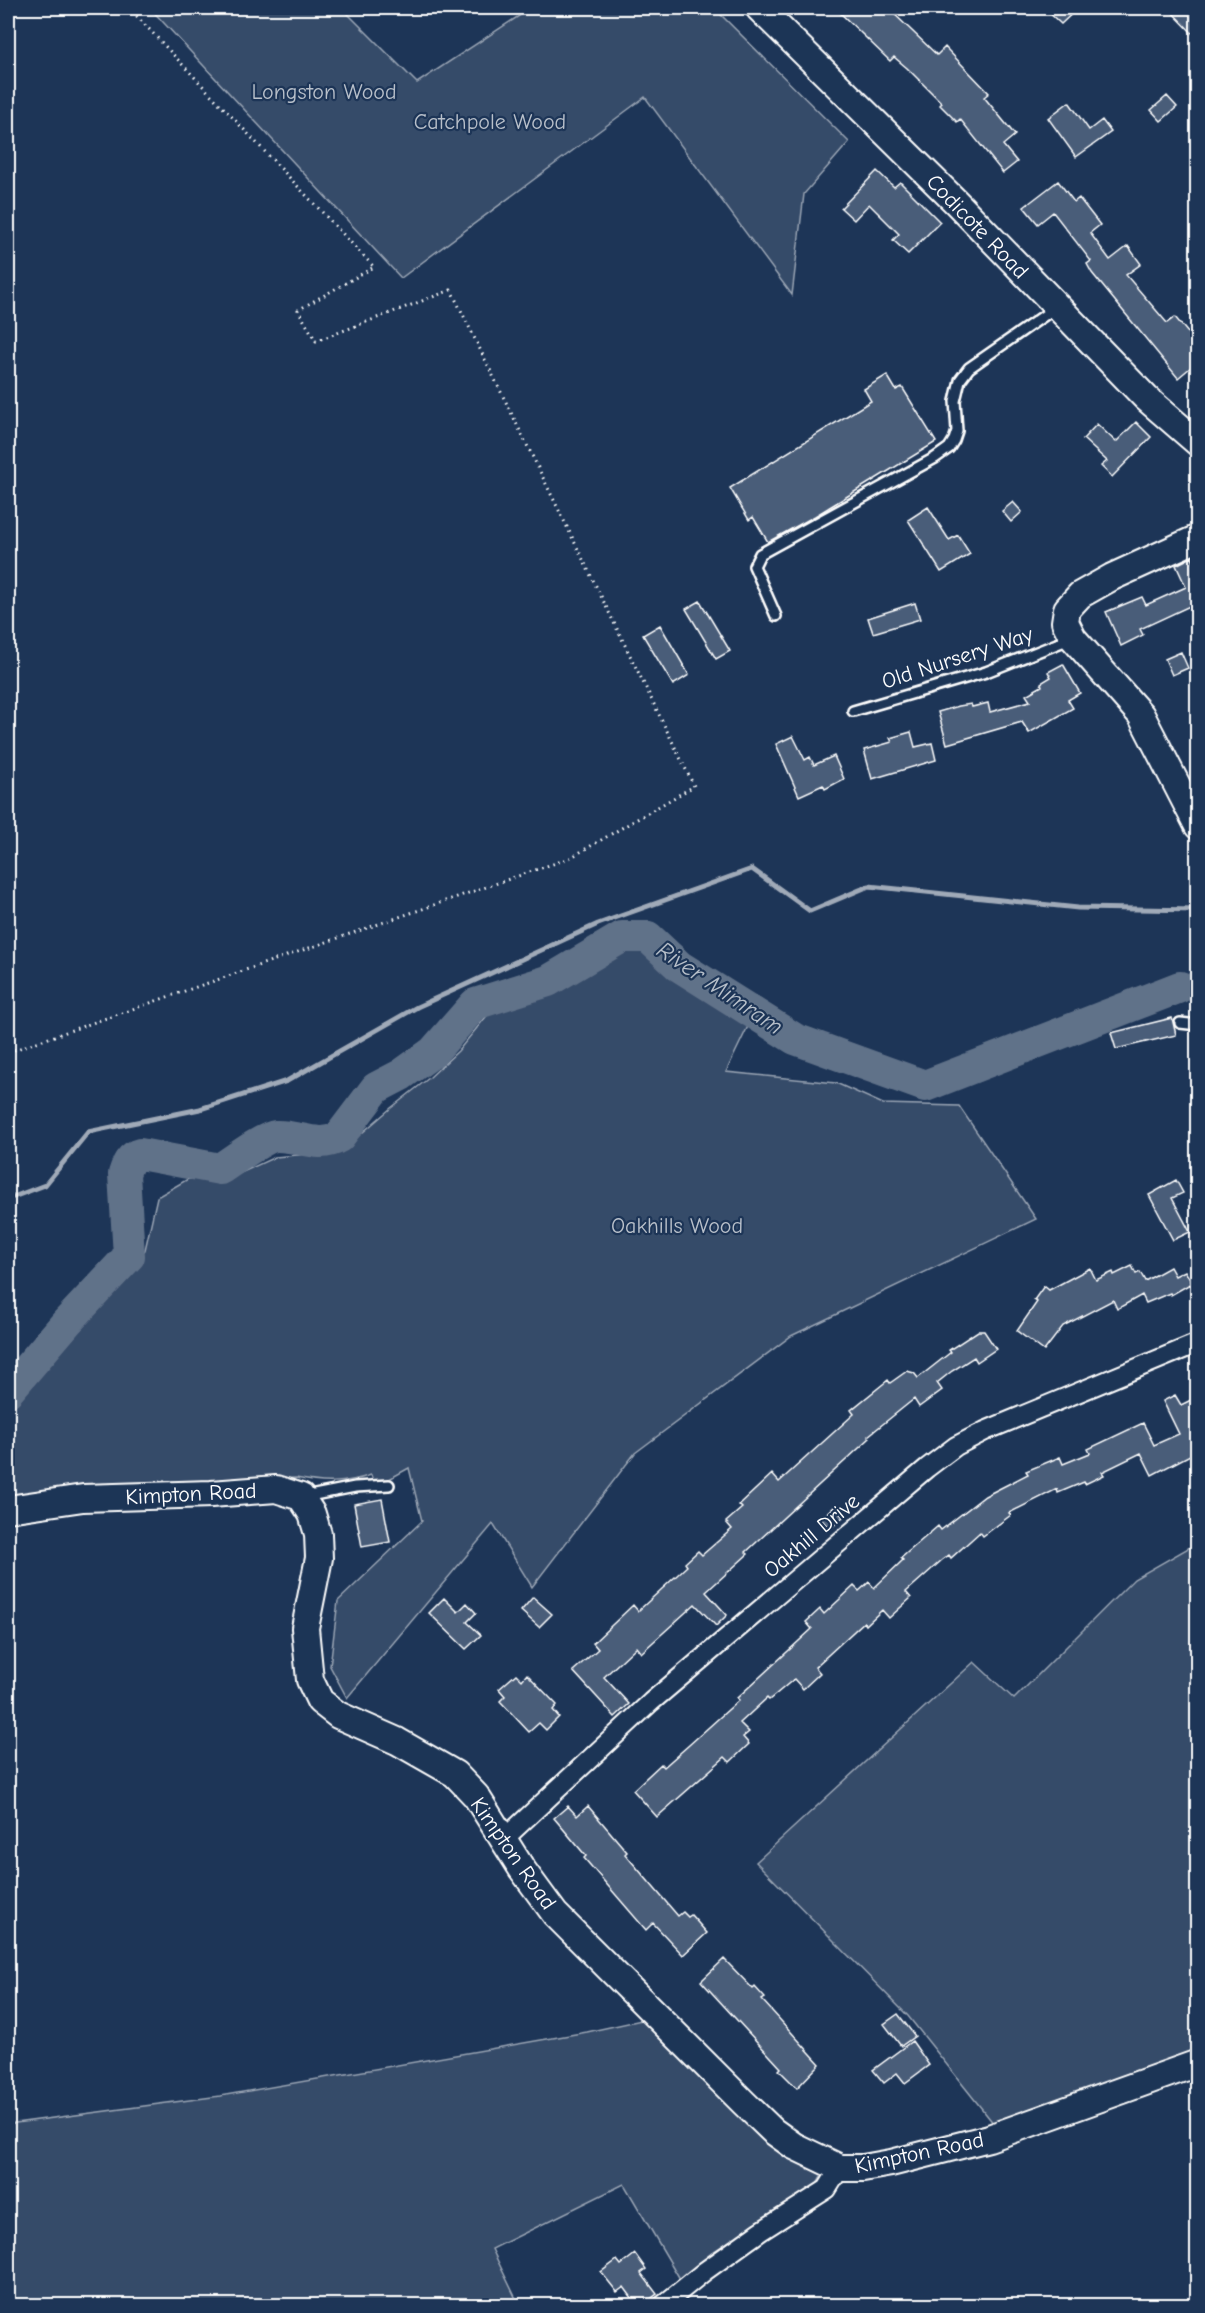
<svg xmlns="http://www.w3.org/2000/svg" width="1205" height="2313" viewBox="0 0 1205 2313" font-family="'Comic Neue',sans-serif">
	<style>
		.green { fill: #364b69; stroke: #9aa5b4; stroke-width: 1.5 }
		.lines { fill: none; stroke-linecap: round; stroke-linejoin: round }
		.stream { stroke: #a0aab8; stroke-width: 5 }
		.river { stroke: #617289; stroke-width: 32 }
		.building { fill: #4a5d79; stroke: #fff; stroke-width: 1.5 }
		.lane-casing { stroke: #fff; stroke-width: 14 }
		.street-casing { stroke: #fff; stroke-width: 22 }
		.secondary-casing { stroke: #fff; stroke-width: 30 }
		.path { stroke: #fff; stroke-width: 3; stroke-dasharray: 1.5 4.5; stroke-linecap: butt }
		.lane { stroke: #1d3557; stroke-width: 9 }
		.street { stroke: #1d3557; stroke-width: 18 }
		.secondary { stroke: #1d3557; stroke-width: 26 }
		.labels { text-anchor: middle; stroke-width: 4.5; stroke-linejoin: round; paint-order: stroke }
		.park-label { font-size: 22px; fill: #b9c0ca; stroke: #1d3557 }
		.street-label { font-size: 22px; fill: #fff; stroke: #1d3557 }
		.water-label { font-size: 24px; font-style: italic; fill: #b8c0ca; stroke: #1d3557 }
	</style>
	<rect width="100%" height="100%" fill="#1d3557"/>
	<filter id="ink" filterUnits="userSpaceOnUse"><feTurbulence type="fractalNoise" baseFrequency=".0167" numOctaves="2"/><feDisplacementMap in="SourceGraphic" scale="12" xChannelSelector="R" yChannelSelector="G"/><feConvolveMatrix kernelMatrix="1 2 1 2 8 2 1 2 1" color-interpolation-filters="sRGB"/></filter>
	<g filter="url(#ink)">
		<path class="green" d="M150 8H342L417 83 531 8H714L849 142 804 194 792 295 645 97 401 278Z
			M626 946 643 951 683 980 751 1020 726 1072 836 1083 883 1104 959 1106 1036 1219 791 1336 635 1453 532 1587 493 1524 347 1698 330 1666 338 1601 422 1521 409 1468 375 1487 371 1475C345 1484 323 1484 296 1478L73 1488 8 1501V1403L23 1391 145 1250 157 1197 188 1179 232 1177 275 1157 341 1151 391 1108 429 1078 458 1051 490 1012 545 995Z
			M1197 1543V2058L998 2129 908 2016 756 1862 974 1662 1014 1699 1134 1579Z
			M646 2019 820 2168 822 2175 817 2184 714 2251 680 2279 624 2184 492 2249 519 2305H8V2124L220 2096 587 2032Z"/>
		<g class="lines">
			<path class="stream" d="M8 1199 45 1185 88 1132 200 1109 287 1081 417 1007 598 924 752 869 810 911 869 886 1078 908 1198 910"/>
			<path class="river" d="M8 1391 67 1322 129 1256 124 1174C127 1165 130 1156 140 1154L220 1169C231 1162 264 1137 276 1136 298 1135 319 1149 339 1137L376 1088 401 1075 433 1052 475 1004 548 981 622 937H648L679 966 795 1039 925 1086 1180 987"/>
		</g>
		<path class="building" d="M835 8H888L937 55 945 47 989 93 984 97 1015 135 1003 145 1017 162 1003 173 960 119 957 122 940 105 942 103 907 68 894 57 890 61Z
			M1044 8H1078L1061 24Z
			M1168 8H1197V38Z
			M1167 96 1177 107 1161 121 1151 110Z
			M1069 102 1089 130 1102 120 1111 132 1076 157 1048 118Z
			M877 171 894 187 900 182 940 222 908 254 893 240 899 234 869 204 854 220 841 208Z
			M1058 181 1074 202 1079 198 1100 225 1090 233 1110 260 1128 246 1141 264 1126 275 1167 323 1175 317 1197 344V362L1178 378 1092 273 1087 264 1091 261 1053 212 1038 224 1024 207Z
			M887 375 896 390 902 387 936 442 815 516 768 542 753 517 749 520 730 488 871 401 864 389Z
			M1136 422 1151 437 1112 477 1101 466 1107 461 1083 439 1097 424 1116 442Z
			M1013 502 1022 512 1011 522 1002 511Z
			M928 507 949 540 958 535 970 554 941 572 908 520Z
			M1192 557 1197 570V611L1194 604 1140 629 1143 635 1121 646 1106 612 1142 597 1146 605 1186 587 1176 565Z
			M700 601 730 651 716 659 686 609Z
			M915 603 920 619 873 633 868 618Z
			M660 625 689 675 673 685 643 635Z
			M1181 652 1188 668 1172 675 1165 659Z
			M1063 664 1080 693 1068 700 1073 708 1029 733 1022 722 947 744 938 712 959 706 971 704 972 707 988 703 990 712 1030 701 1026 695 1042 686 1041 683 1051 677 1048 672Z
			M911 732 915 747 932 743 936 760 872 779 864 750 892 742 890 738Z
			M793 736 805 760 810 757 814 765 834 756 844 779 825 789 823 785 799 796 776 744Z
			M1172 1018 1176 1035 1116 1049 1111 1033Z
			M1176 1180 1183 1193 1172 1198 1190 1232 1173 1240 1149 1195Z
			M1132 1266 1136 1274 1140 1272 1145 1281 1170 1267 1175 1276 1185 1271 1192 1283 1171 1295 1170 1293 1146 1303 1142 1295 1117 1309 1113 1300 1063 1326 1044 1351 1017 1331 1037 1302 1034 1300 1044 1286 1049 1290 1090 1268 1096 1280 1113 1272 1114 1275Z
			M978 1331H984L996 1349 977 1362 974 1357 952 1371 937 1383 942 1390 919 1407 914 1399 868 1436 870 1438 746 1552 748 1554 706 1592 727 1615 716 1626 695 1604 641 1653 636 1647 604 1677 629 1704 615 1717 573 1671 598 1649 593 1643 633 1605 638 1611 687 1566 685 1563 698 1551 702 1555 732 1529 726 1522 742 1508 739 1505 772 1474 779 1482 854 1414 851 1410 888 1380 890 1383 907 1371 914 1373 918 1378 951 1352 949 1350Z
			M1175 1395 1181 1405 1197 1397V1438L1191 1442 1196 1452 1152 1475 1141 1453 1102 1472 1104 1475 1085 1484 1084 1482 1058 1493 1057 1489 1009 1513 1011 1515 983 1536 980 1532 951 1558 949 1555 942 1560 906 1592 911 1598 889 1618 882 1610 866 1625 864 1622 815 1667 820 1673 803 1689 794 1679 769 1700 767 1698 740 1723 749 1732 743 1737 749 1744 730 1762 725 1757 657 1817 633 1790 661 1764 664 1767 689 1745 739 1700 737 1698 812 1629 806 1622 820 1609 824 1614 854 1586 859 1591 869 1582 874 1588 903 1560 901 1558 938 1526 941 1530 985 1496 1028 1474 1026 1471 1060 1457 1063 1464 1090 1453 1088 1449 1143 1423 1154 1445 1179 1434 1163 1401Z
			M382 1499 390 1542 362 1547 354 1504Z
			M834 1507 843 1517 830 1529 821 1519Z
			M533 1597 552 1614 539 1627 521 1611Z
			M444 1598 458 1612 467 1603 476 1613 467 1622 481 1635 466 1649 429 1613Z
			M516 1674 522 1680 527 1674 557 1705 553 1710 559 1717 546 1730 539 1723 529 1732 500 1701 505 1696 499 1689Z
			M568 1806 577 1816 588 1806 627 1852 625 1854 678 1916 683 1912 688 1917 691 1915 707 1933 683 1955 653 1923 646 1930 584 1858 586 1856 554 1818Z
			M724 1959 753 1989 755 1987 765 1998 762 2000 820 2064 797 2088 779 2070 781 2068 701 1981Z
			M898 2014 915 2036 901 2046 884 2024Z
			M912 2041 929 2065 905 2083 897 2073 884 2083 873 2070Z
			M635 2254 646 2269 641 2273 657 2294 641 2306H638L624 2287 617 2292 601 2272 617 2260 621 2265Z"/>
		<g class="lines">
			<g class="lane-casing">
				<path id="lane" d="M776 616 754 566 760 554 935 458 949 448 954 440 957 431 955 401 960 380 969 368 1055 308
					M853 711 986 672 1072 638
					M1180 1023 1198 1025
					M304 1497 355 1487 389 1485"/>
			</g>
			<g class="street-casing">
				<path id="street" d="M504 1839 651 1702 927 1468 956 1446 985 1431 1198 1343
					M662 2306 705 2271 761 2231 827 2189 840 2168"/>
			</g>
			<g class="secondary-casing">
				<path id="secondary" d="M759 8 956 202 1146 398 1198 443
					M1198 538 1112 577 1080 595 1067 609 1065 622 1073 638 1141 715 1198 826
					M8 1509 83 1498 211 1494 276 1489 301 1497 312 1514 318 1534 319 1558 305 1628 310 1680 320 1701 338 1715 397 1741 455 1774 476 1796 522 1869 555 1914 744 2103 773 2131 794 2146 840 2168H863L891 2163 989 2138 1198 2063"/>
			</g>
			<path class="path" d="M8 1052 570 858 694 786 451 290 316 341 298 310 374 267 129 8"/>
			<use href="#lane" class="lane"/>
			<use href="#street" class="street"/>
			<use href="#secondary" class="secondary"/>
		</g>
	</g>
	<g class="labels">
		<g class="park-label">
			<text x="324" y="99">Longston Wood</text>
			<text x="490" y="129">Catchpole Wood</text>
			<text x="677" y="1233">Oakhills Wood</text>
		</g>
		<g class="street-label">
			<text transform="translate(978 226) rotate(46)" y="8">Codicote Road</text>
			<text transform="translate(957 657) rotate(-18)" y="8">Old Nursery Way</text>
			<text transform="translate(191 1493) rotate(-3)" y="8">Kimpton Road</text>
			<text transform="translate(811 1535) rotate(-40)" y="8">Oakhill Drive</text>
			<text transform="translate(514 1853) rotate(55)" y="8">Kimpton Road</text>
			<text transform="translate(919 2152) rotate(-12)" y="8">Kimpton Road</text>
		</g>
		<g class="water-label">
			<text transform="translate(720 988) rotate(34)" y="8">River Mimram</text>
		</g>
	</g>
	<rect width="1205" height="2313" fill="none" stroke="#1d3557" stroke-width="30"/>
	<rect x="15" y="15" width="1175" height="2283" fill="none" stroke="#fff" stroke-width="2" filter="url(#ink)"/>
</svg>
